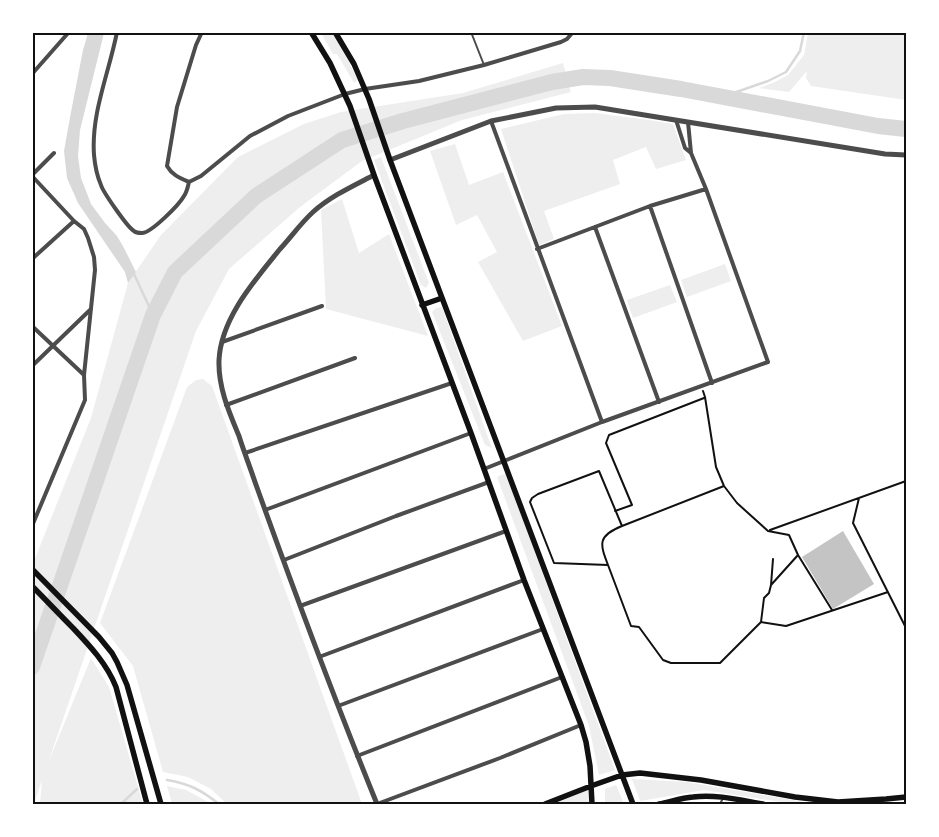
<svg xmlns="http://www.w3.org/2000/svg" width="939" height="837" viewBox="0 0 939 837" font-family="Poppins,sans-serif">
	<style>
		.green { fill: #eee }
		.water { fill: #d9d9d9 }
		.lines { fill: none; stroke-linecap: round; stroke-linejoin: round }
		.stream { stroke: #d9d9d9; stroke-width: 2.5 }
		.river { stroke: #d9d9d9; stroke-width: 16 }
		.building { fill: #c4c4c4 }
		.path { stroke: #111; stroke-width: 2 }
		.service { stroke: #4c4c4c; stroke-width: 2 }
		.minor { stroke: #4c4c4c; stroke-width: 4 }
		.tertiary { stroke: #4c4c4c; stroke-width: 5 }
		.secondary { stroke: #111; stroke-width: 5.5 }
		.neatline { fill: none; stroke: #111; stroke-width: 2 }
	</style>
	<rect width="100%" height="100%" fill="#fff"/>
	<path class="green" d="M321 33H334L358 80 354 83 337 54H333Z
		M808 33H906V100L811 86 806 78 807 71 789 92 759 88 775 82 788 75 804 55Z
		M563 63 571 92 462 120 362 161 300 207 229 269 196 331 48 763 91 658 109 687 143 804H40L42 780 34 804H33L32 566 91 418 128 283 161 235 238 157 304 124 341 112 463 93Z
		M595 113 649 120 673 124 686 160 656 169 646 147 613 160 620 184 544 211 554 239 539 245 501 129 564 114Z
		M455 144 469 185 503 172 562 326 523 341 478 262 497 252 477 215 456 225 430 151Z
		M381 157 429 283 426 288 421 285 374 160Z
		M342 199 359 253 389 234 428 336 326 309 321 210Z
		M725 264 731 281 687 297 681 280Z
		M670 285 677 302 633 318 627 300Z
		M442 307 490 443 492 448 485 445 432 312 436 308Z
		M203 379 212 386 362 804H227L211 789 188 777 163 772 133 666 100 623 187 387 196 380Z
		M506 474 615 770 599 775 589 726 497 477 501 475Z
		M632 779 687 782 816 804H793L704 790 640 801Z
		M616 785 624 804H605V789Z
		M167 786 186 790 212 804H172Z
		M588 790 589 804H553Z"/>
	<path class="water" d="M88 33H104L80 130 78 156 81 178 91 204 105 223 117 236 124 248 136 272 128 283 125 272 78 203 67 178 64 151 71 112 83 50Z"/>
	<g class="lines">
		<path class="stream" d="M722 97 768 81 786 72 800 51 804 32
			M134 274 153 315
			M167 780C190 784 201 790 219 804
			M121 804 137 789"/>
		<path class="river" d="M32 667 153 315 175 272 256 196 342 140 403 121 552 82 583 77 610 78 681 89 878 126 906 129"/>
	</g>
	<path class="building" d="M843 531 874 584 833 609 802 557Z"/>
	<g class="lines">
		<path class="path" d="M859 498 853 523 906 628
			M615 511 632 505 606 443 609 435 704 398
			M622 526 599 471 538 494 532 498 530 502 554 563 608 565C600 544 597 536 622 526L724 486
			M770 530 906 481
			M798 555 832 610
			M608 565 631 626 639 627 663 660 671 663H720L761 622 764 598 769 593 771 585 798 555 789 535 768 531 737 503 724 486 716 467 705 397 703 391
			M771 585 773 559
			M761 622 786 626 888 592"/>
		<path class="service" d="M471 32 484 65
			M720 804 722 800"/>
		<path class="minor" d="M117 32C109 73 91 113 94 155 95 166 97 176 101 185 103 192 128 228 134 231 136 233 139 233 142 233 151 233 179 205 184 196 187 192 188 186 189 182L201 176 250 136 288 116 345 94 365 89 419 81 484 65 561 42 567 39 573 32
			M32 74 69 32
			M676 120 685 148 691 153
			M491 121 602 422
			M32 175 54 153
			M32 176 74 221 84 229 88 238 94 257 95 270 84 375 85 400 32 526
			M189 182C180 178 172 175 167 166L177 107 196 45 202 32
			M650 206 712 383
			M595 227 659 402
			M537 249 650 206 706 189
			M32 259 74 221
			M32 326 84 375
			M222 342 322 306
			M32 366 91 309
			M226 405 355 358
			M245 453 452 383
			M484 469 602 422 768 362 706 189 691 153 688 122
			M265 510 471 433
			M284 560 396 516 489 482
			M300 606 506 531
			M319 657 524 580
			M338 706 543 629
			M357 756 562 677
			M377 804 500 758 581 725"/>
		<path class="tertiary" d="M390 160 491 121 556 108 595 107 885 154 906 155
			M374 175C353 186 331 196 313 212 301 223 291 237 280 249 255 280 221 318 219 360 218 387 229 412 239 436 244 452 250 467 255 482 294 591 334 698 377 804"/>
		<path class="secondary" d="M311 32 330 63 350 106 374 175 471 433 524 580 581 725 586 742 590 766 592 804
			M335 32 354 64 369 99 390 160 633 804
			M422 305 442 298
			M32 569 99 637 112 653 117 662 127 685 161 804
			M32 586C46 600 59 614 73 628 90 646 107 664 116 687L147 804
			M545 804 591 786 622 775 640 773 701 780 795 797 838 802 886 799 906 797
			M659 804C670 802 681 798 693 797 716 794 740 800 763 804"/>
	</g>
	<rect width="939" height="837" fill="none" stroke="#ffffff" stroke-width="68"/>
	<rect x="34" y="34" width="871" height="769" class="neatline"/>
</svg>
